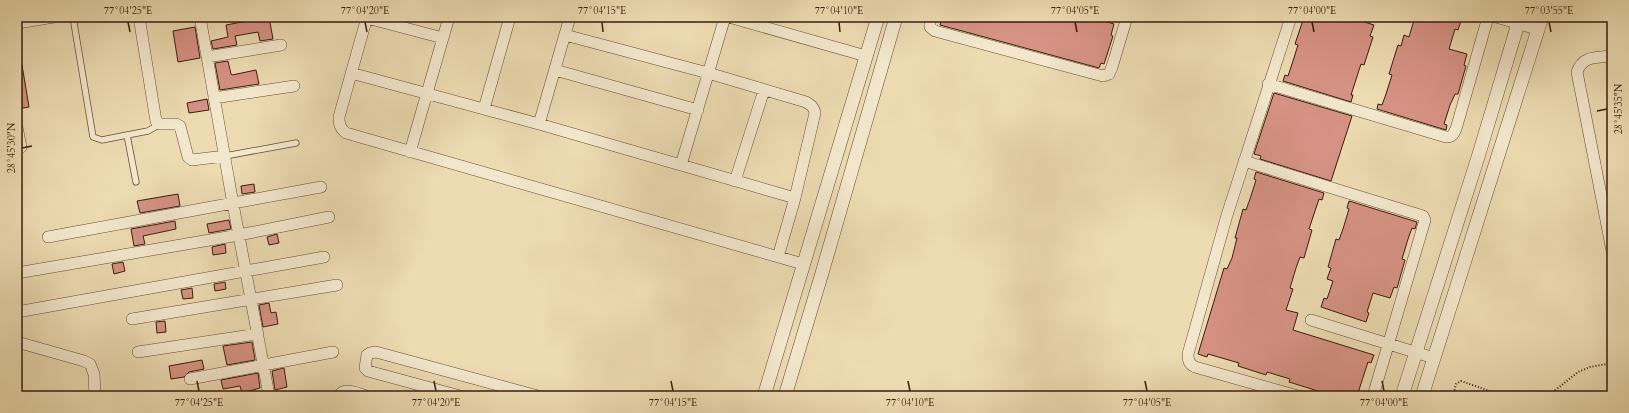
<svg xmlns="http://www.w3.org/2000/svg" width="1629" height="413" viewBox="0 0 1629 413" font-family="Cardo,serif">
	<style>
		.building { fill: #d69284; stroke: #3a1c0d }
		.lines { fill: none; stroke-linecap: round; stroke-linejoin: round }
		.service-casing { stroke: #674c36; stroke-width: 7 }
		.minor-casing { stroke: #674c36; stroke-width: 12 }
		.tertiary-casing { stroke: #674c36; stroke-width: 14 }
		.path { stroke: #3a1c0d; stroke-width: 2; stroke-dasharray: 1 2; stroke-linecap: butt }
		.service { stroke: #f3e8cd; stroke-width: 5.5 }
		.minor { stroke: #f3e8cd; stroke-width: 11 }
		.tertiary { stroke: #f3e8cd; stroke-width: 13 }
		.ticks { fill: none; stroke: #3a1c0d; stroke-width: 1.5 }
		.neatline { fill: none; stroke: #3a1c0d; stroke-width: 1.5 }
		.ticks-label { font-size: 10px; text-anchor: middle; fill: #3a1c0d }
	</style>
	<rect width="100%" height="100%" fill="#eddbb2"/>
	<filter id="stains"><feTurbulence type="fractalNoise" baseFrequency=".005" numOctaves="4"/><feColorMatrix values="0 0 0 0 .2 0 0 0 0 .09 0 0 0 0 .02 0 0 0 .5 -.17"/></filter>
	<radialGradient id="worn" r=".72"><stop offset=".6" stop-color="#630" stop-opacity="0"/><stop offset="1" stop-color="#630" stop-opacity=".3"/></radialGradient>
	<path class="building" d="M269 17 273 39 260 41 258 32 235 36 237 45 213 49 211 41 228 37 226 25Z
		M942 17H974L985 20 986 17H1092L1114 24 1111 35 1113 36 1104 64 1101 63 1099 68 940 25Z
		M1304 17H1349L1374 25 1370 36 1373 37 1364 65 1361 64 1351 95H1353L1351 102 1283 81 1285 75 1288 76 1292 64 1298 45 1295 44Z
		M1415 17H1447L1461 21 1458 30 1455 29 1449 49 1467 54 1464 65 1466 66 1458 94H1455L1450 105 1444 124 1447 125 1446 130 1377 109 1378 104 1382 105 1386 94 1392 75 1389 74 1398 45 1401 46 1404 35 1409 37Z
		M195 27 200 58 178 62 173 31Z
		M228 61 231 74 232 75 256 70 259 84 220 90 215 63Z
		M22 65 29 107 17 109V66Z
		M1274 93 1352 116 1331 181 1260 159 1261 156 1254 154Z
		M207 99 209 110 189 113 187 103Z
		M1256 172 1324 193 1322 200 1319 199 1309 229 1312 230 1304 258 1300 257 1296 268 1290 288 1293 289 1286 310 1298 313 1293 330 1374 355 1371 363 1368 362 1357 396H1334L1289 382 1290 379 1267 372 1266 375 1238 366 1239 363 1208 354 1207 357 1198 354 1224 268 1227 269 1232 258 1237 238H1235L1243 209 1246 210 1250 199 1256 180 1254 179Z
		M254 184 255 192 242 194 241 186Z
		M178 194 180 206 140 213 137 201Z
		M1349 201 1417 222 1415 229 1412 228 1408 239 1402 259 1405 260 1397 288 1394 287 1390 298 1373 293 1367 312 1369 313 1366 322 1321 307 1324 298 1327 299 1333 281 1327 279 1331 268 1328 267 1336 239 1339 240 1343 229 1349 209 1347 208Z
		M229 220 231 229 209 233 207 224Z
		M175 221 176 229 143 236 145 244 134 246 131 229Z
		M277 234 279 243 269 245 267 237Z
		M225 244 226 253 213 255 212 247Z
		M123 262 125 271 114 274 112 264Z
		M225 282 226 289 215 291 214 284Z
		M192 288 193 298 183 299 181 290Z
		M269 303 271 313 276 312 278 324 263 327 259 305Z
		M165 321 166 332 157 333 156 322Z
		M252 342 255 360 227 365 223 346Z
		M202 360 204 369 189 372 184 377 171 379 169 366Z
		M284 368 287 387 275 390 272 371Z
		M258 373 260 388 242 393 240 386 223 389 221 380Z"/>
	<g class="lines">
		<g class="service-casing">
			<path id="service" d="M73 17 93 137 102 140 127 135 148 131 160 124
				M127 135 136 182
				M225 156 296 143"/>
		</g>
		<g class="minor-casing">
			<path id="minor" d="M139 17 156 121 160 124H176L180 126 188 157 192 160 225 156
				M200 17 233 204 268 390
				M367 17 339 117C339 125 340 128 346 133L803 264
				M729 17 866 56
				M930 17V27L935 31 1103 76 1109 74 1112 67 1127 17
				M1291 17 1227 215 1188 354C1188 361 1189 364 1195 367L1298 396
				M1496 17 1537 29
				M367 18 443 38
				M17 23 54 17
				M565 35 708 73 806 102C811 105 814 107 815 113L795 198 778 257
				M1612 56C1597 58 1583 55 1577 72L1612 251
				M207 57 281 45
				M555 70 698 110
				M351 73 539 124 795 198
				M1268 84 1446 137C1452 137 1453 135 1456 129L1488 17
				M214 98 294 86
				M484 109 510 17
				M539 124 570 17
				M17 127 21 147 17 150
				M410 152 449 17
				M1244 161 1423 216 1425 220 1373 396
				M681 165 725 17
				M735 181 764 90
				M48 237 321 187
				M17 273 239 235 329 217
				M17 312 324 257
				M132 319 337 285
				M1311 320 1434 358
				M17 342 84 361 90 364 94 374 95 396
				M138 352 258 334
				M190 379 333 352
				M339 396C344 386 358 394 367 396
				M460 396 368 371 365 368 367 355 370 353 376 352 538 396"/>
		</g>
		<g class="tertiary-casing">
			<path id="tertiary" d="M764 396 878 17
				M785 396 822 273 896 17
				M1402 396 1479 154 1520 17
				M1422 396 1542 17"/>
		</g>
		<path class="path" d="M1453 396 1456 384 1461 381 1504 396
			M1548 396 1578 372 1590 367 1612 363"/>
		<use href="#service" class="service"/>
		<use href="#minor" class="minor"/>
		<use href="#tertiary" class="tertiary"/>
	</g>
	<path class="ticks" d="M128 22 130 32M365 22 367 32M602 22 603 32M839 22 840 32M1075 22 1077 32M1312 22 1314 32M1549 22 1551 32M1597 111 1607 109M22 148 32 146M197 381 199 391M434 381 436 391M671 381 673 391M908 381 910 391M1145 381 1147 391M1382 381 1384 391"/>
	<rect width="1629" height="413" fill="none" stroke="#eddbb2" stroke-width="44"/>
	<rect x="22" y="22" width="1585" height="369" class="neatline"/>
	<g class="ticks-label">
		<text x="128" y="14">77°04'25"E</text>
		<text x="365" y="14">77°04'20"E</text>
		<text x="602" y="14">77°04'15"E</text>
		<text x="839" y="14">77°04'10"E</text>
		<text x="1075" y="14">77°04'05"E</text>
		<text x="1312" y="14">77°04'00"E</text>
		<text x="1549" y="14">77°03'55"E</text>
		<text transform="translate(1618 109) rotate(-90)" y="4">28°45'35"N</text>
		<text transform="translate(11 148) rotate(-90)" y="4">28°45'30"N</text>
		<text x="199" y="406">77°04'25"E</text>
		<text x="436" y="406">77°04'20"E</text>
		<text x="673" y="406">77°04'15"E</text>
		<text x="910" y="406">77°04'10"E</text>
		<text x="1147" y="406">77°04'05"E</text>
		<text x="1384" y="406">77°04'00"E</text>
	</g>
	<rect width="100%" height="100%" filter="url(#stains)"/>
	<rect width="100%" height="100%" fill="url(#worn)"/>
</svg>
